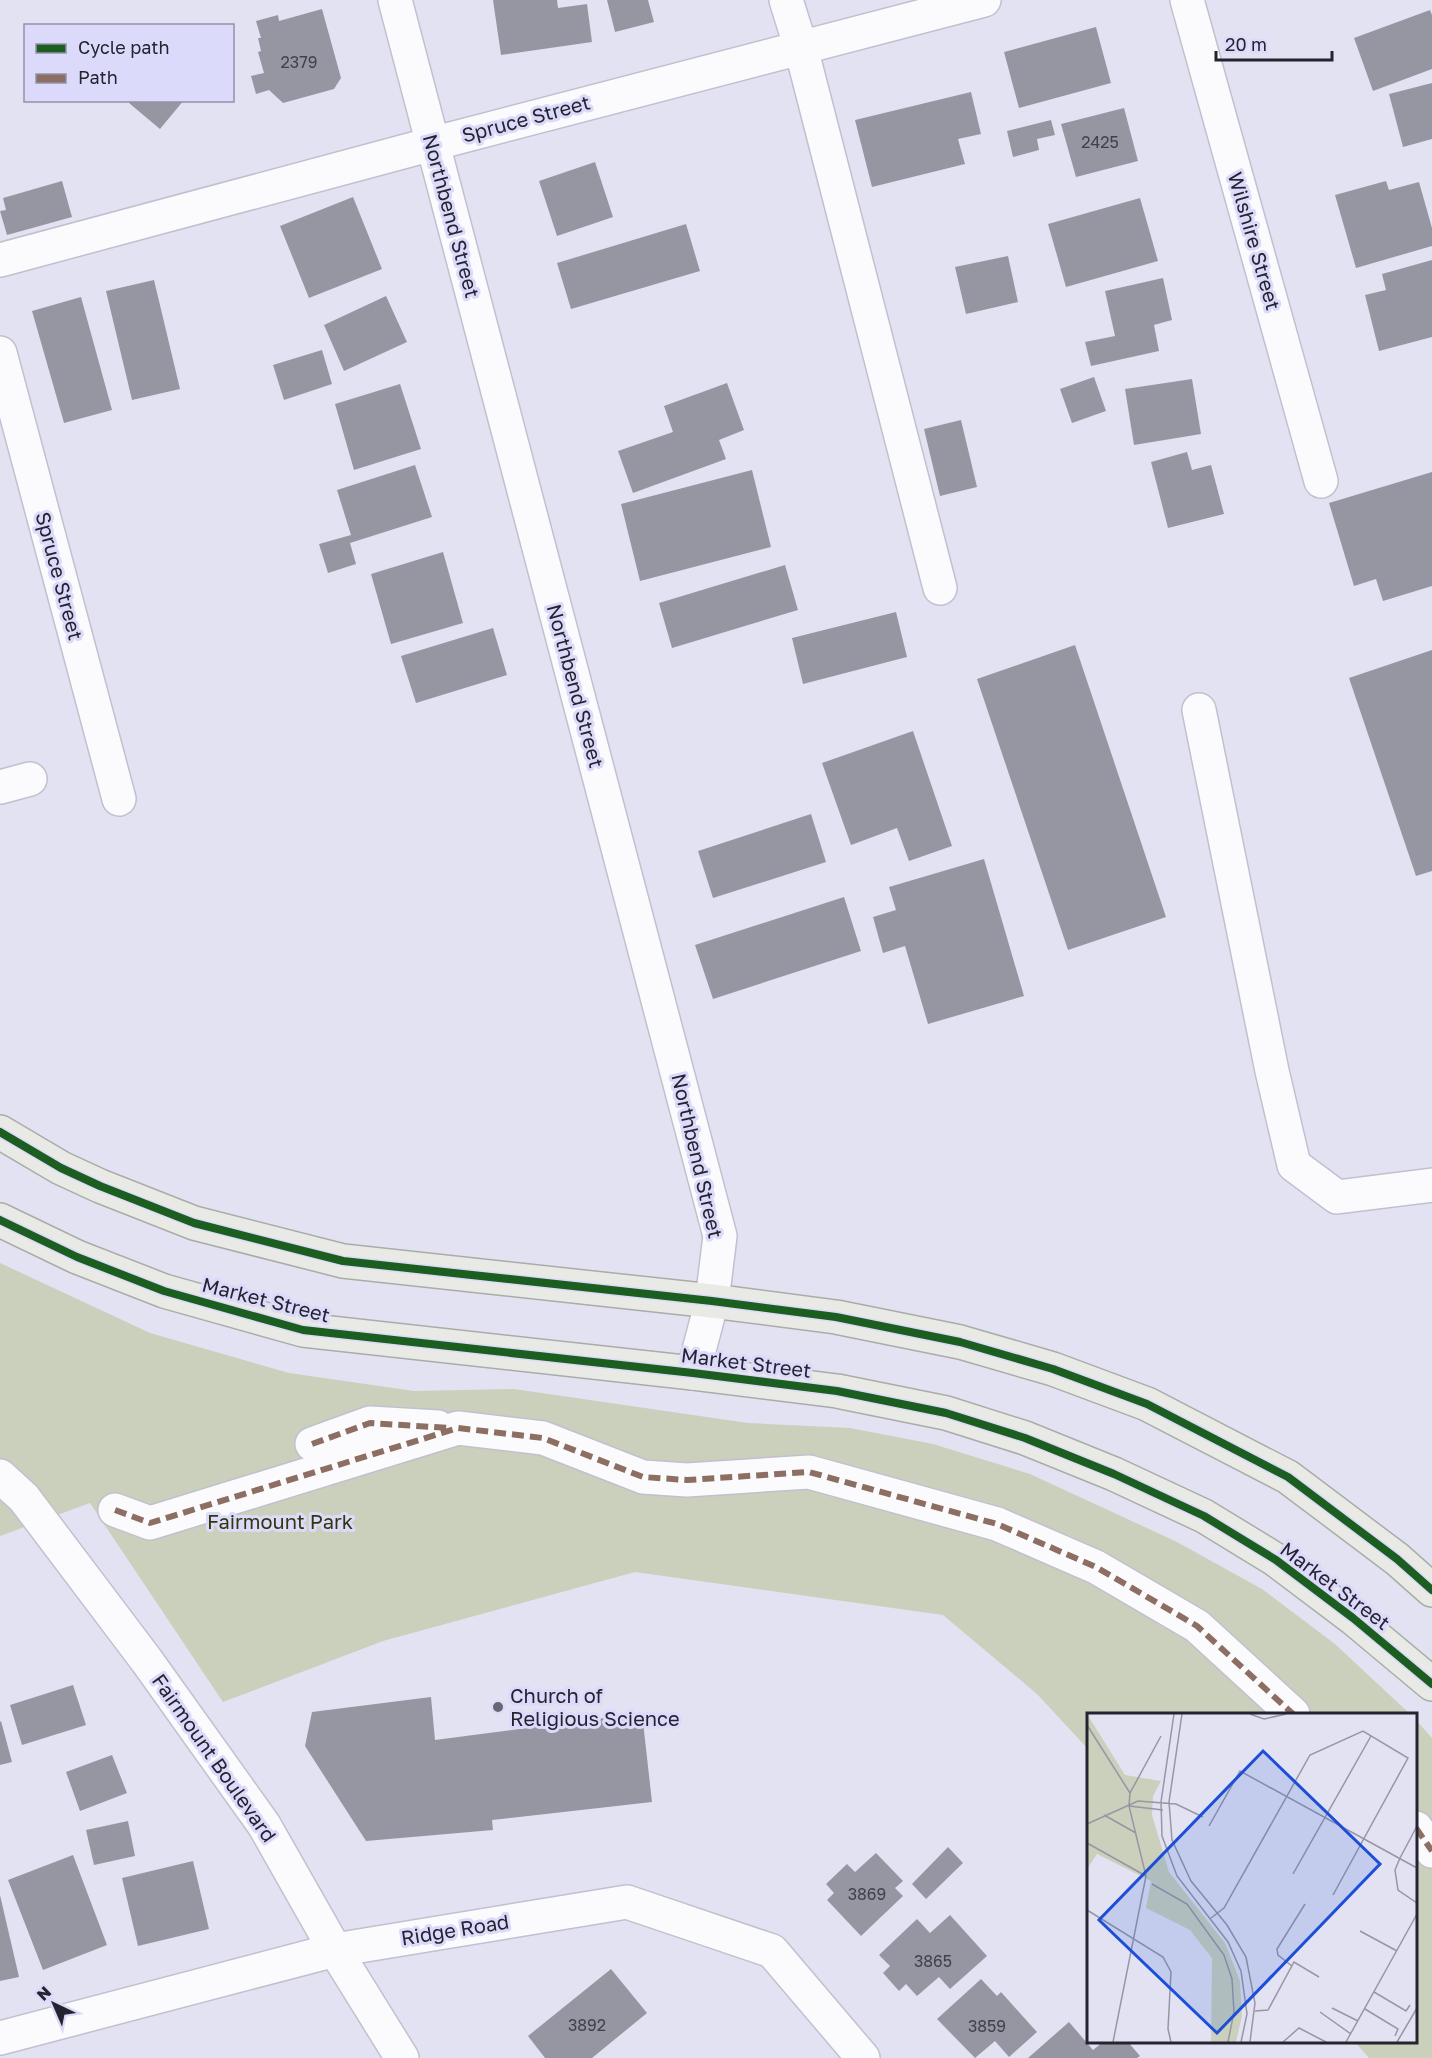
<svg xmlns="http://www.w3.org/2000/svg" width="1432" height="2058" viewBox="0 0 1432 2058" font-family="'Golos Text',sans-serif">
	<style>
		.green { fill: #cad0bb }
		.building { fill: #9696a3 }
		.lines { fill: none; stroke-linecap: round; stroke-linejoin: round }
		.minor-casing { stroke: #c1c0cf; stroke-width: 36 }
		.major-casing { stroke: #a9aca7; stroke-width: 36 }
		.minor { stroke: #fbfbfd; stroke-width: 33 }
		.major { stroke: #e9eae5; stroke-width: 33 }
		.quiet { stroke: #8d6e63; stroke-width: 6; stroke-dasharray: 12 6; stroke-linecap: butt }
		.cycleway-casing { stroke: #dcdafb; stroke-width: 11 }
		.cycleway { stroke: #1b5e20; stroke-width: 8 }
		.poi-dot { fill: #666674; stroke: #dcdafb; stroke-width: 2 }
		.labels { text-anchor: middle; stroke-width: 6; stroke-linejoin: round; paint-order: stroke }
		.number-label { font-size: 16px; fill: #40404c }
		.street-label { font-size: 20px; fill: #24232f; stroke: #dcdafb }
		.park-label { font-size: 20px; fill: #30370b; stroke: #dcdafb }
		.poi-label { font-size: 20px; fill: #24232f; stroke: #dcdafb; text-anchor: start }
		.inset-road { fill: none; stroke: #9696a5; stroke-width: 1.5 }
		.view { fill: #1d4ed8; fill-opacity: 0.15; stroke: #1d4ed8; stroke-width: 3 }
		.inset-edge { fill: none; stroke: #24232f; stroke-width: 3 }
	</style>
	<rect width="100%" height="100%" fill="#e2e2f3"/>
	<path class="green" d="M0 1263 150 1333 289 1373 414 1391 514 1389 748 1423 850 1428 933 1444 1030 1474 1175 1541 1262 1589 1335 1644 1410 1714H1088V1749L1037 1694 943 1615 635 1572 383 1641 223 1702 90 1503 0 1536Z
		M1416 1720 1432 1738V2058H1369L1355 2042H1416Z"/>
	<path class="building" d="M493 0H557L558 8 587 4 592 42 501 55Z
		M607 0H648L654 22 615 32Z
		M322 9 341 78 334 89 283 103 269 90 256 94 251 76 264 73 258 52 261 51 258 38H261L256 21 278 15 279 21Z
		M1430 10 1432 15V69L1373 91 1354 38Z
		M1096 27 1111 83 1019 108 1004 52Z
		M1432 83V139L1403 147 1389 94Z
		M971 92 981 134 958 139 965 164 872 187 855 120Z
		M131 100H184L160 129 129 103Z
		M1124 108 1138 161 1076 177 1061 124Z
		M1051 120 1055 135 1037 139 1039 150 1013 157 1007 131Z
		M595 162 613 217 557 236 539 181Z
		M62 181 72 217 7 235 0 211 6 210 3 198Z
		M1386 181 1389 190 1419 182 1432 228V246L1356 268 1335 195Z
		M353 197 382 269 309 298 280 226Z
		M1140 198 1158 261 1066 287 1048 224Z
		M686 224 700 271 571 309 557 263Z
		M1008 256 1018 302 966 314 955 267Z
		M1432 260V337L1379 351 1365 295 1386 290 1382 274Z
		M1163 278 1172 320 1154 325 1159 351 1091 366 1085 342 1115 336 1105 291Z
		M154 280 180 389 132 400 106 291Z
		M386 296 407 342 344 371 324 325Z
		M81 297 112 410 64 423 32 311Z
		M322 350 332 384 284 400 273 365Z
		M1094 377 1106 411 1072 423 1060 389Z
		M1192 379 1201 434 1134 445 1125 389Z
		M727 383 744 430 719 440 726 459 633 493 618 451 673 432 664 406Z
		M400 384 421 449 354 470 335 404Z
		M961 420 977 487 940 496 924 429Z
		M1187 452 1192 470 1211 465 1224 514 1168 528 1151 462Z
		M415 465 432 517 350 543 356 564 328 573 319 544 351 535 337 490Z
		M752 470 771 547 640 581 621 504Z
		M1432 472V586L1383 601 1376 579 1354 586 1329 503Z
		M443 552 463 623 391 644 371 574Z
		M785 565 798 610 672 648 659 603Z
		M896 612 907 657 803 684 792 638Z
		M493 628 507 675 416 703 401 656Z
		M1075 645 1166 917 1068 950 977 679Z
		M1432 650V871L1416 876 1349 678Z
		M913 731 952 846 909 861 897 828 851 845 822 763Z
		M811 814 826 862 713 898 698 851Z
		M984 859 1024 996 928 1024 905 946 883 953 873 917 896 910 889 887Z
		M844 897 861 951 713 999 695 945Z
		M73 1685 86 1725 22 1745 10 1705Z
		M431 1697 435 1740 642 1713 652 1802 492 1820 493 1830 366 1841 305 1746 312 1712Z
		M1 1721 12 1762 0 1765V1722Z
		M112 1755 127 1793 80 1811 66 1772Z
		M128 1821 135 1856 94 1865 86 1830Z
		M948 1847 963 1863 926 1899 912 1884Z
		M876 1853 903 1881 895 1888 903 1896 861 1936 827 1900 834 1893 826 1884 847 1864 855 1872Z
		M73 1855 107 1945 43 1970 8 1880Z
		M193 1861 209 1929 138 1946 122 1878Z
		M0 1895 19 1977 0 1981Z
		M950 1915 987 1956 950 1989 939 1977 917 1996 906 1984 899 1991 883 1973 890 1966 879 1955 917 1919 930 1933Z
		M611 1969 647 2013 592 2058H545L528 2036Z
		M981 1979 997 1996 1001 1992 1037 2032 1009 2057 995 2041 975 2058 937 2019Z
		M1069 2022 1093 2050 1103 2042H1128L1140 2056 1137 2058H1028Z"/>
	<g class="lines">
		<g class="minor-casing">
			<path id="minor" d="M395 0 720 1236 712 1301 693 1373
				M786 0 801 48 940 588
				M1187 0 1321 481
				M0 260 432 144 984 0
				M0 353 119 799
				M1199 710 1272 1071 1294 1165 1337 1197 1432 1185
				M0 787 30 779
				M312 1444 370 1423 438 1427
				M0 1476 24 1498 147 1661 264 1825 335 1950 402 2058
				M115 1510 150 1523 458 1428 543 1438 643 1477 687 1480 809 1472 997 1524 1096 1567 1197 1626 1293 1714
				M1416 1828 1432 1851
				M0 2038 335 1950 627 1902 772 1951 863 2058"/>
		</g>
		<g class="major-casing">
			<path id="major" d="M0 1132 61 1168 100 1186 194 1223 343 1261 712 1301 836 1317 960 1342 1053 1369 1147 1404 1288 1477 1397 1559 1432 1590
				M0 1220 77 1257 164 1291 303 1330 693 1373 837 1391 946 1413 1025 1438 1114 1474 1204 1516 1276 1560 1353 1618 1432 1684"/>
		</g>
		<use href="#minor" class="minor"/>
		<use href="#major" class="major"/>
		<path class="quiet" d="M312 1444 370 1423 449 1428
			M115 1510 150 1523 458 1428 543 1438 643 1477 687 1480 809 1472 997 1524 1096 1567 1197 1626 1293 1714
			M1416 1828 1432 1851"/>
		<g class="cycleway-casing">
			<path id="cycleway" d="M0 1132 61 1168 100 1186 194 1223 343 1261 712 1301 836 1317 960 1342 1053 1369 1147 1404 1288 1477 1397 1559 1432 1590
				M0 1220 77 1257 164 1291 303 1330 693 1373 837 1391 946 1413 1025 1438 1114 1474 1204 1516 1276 1560 1353 1618 1432 1684"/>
		</g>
		<use href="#cycleway" class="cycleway"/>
	</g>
	<circle class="poi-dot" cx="498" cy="1707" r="6"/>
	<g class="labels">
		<g class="number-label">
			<text x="299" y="68">2379</text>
			<text x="1100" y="148">2425</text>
			<text x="867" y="1900">3869</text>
			<text x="933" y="1967">3865</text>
			<text x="587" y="2031">3892</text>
			<text x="987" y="2032">3859</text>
		</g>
		<g class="street-label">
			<text transform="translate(526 119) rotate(-15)" y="7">Spruce Street</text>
			<text transform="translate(451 216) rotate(75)" y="7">Northbend Street</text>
			<text transform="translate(1254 241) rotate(74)" y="7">Wilshire Street</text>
			<text transform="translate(59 576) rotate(75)" y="7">Spruce Street</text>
			<text transform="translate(575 686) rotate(75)" y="7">Northbend Street</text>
			<text transform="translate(697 1156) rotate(77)" y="7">Northbend Street</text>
			<text transform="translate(266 1300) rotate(14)" y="7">Market Street</text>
			<text transform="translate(746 1363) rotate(7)" y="7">Market Street</text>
			<text transform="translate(1335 1586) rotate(37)" y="7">Market Street</text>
			<text transform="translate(214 1758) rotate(55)" y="7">Fairmount Boulevard</text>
			<text transform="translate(455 1930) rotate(-9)" y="7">Ridge Road</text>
		</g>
		<g class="park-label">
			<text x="280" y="1529">Fairmount Park</text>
		</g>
		<g class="poi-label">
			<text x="510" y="1703">Church of<tspan x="510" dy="23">Religious Science</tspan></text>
		</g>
	</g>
	<g transform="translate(1087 1713)">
		<rect width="330" height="330" fill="#e2e2f3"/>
		<path d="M0 1 38 62 74 68 66 83 65 102 82 159 138 230 153 268 155 303 149 329H124L125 245 103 217 59 195 64 168 10 141 0 156Z" fill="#cad0bb"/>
		<path class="inset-road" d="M87 1 74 89 75 123 90 163 141 229 154 258 160 301 154 329M95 1 82 89 85 127 104 168 140 212 159 244 168 290 163 329M163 1 177 6 199 1M0 12 43 80M42 93 76 97M17 102 49 120M0 111 51 88 89 91 116 104M122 113 153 58 330 155M0 130 59 163M313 145 308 157 311 177 330 190M313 145 330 113M206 161 284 23M65 171 100 191 137 242 145 266 147 299 141 329M0 197 76 244 84 259 81 316 84 329M124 205 137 195 223 42 276 18 321 45 246 182M273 218 310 238M205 253 191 242 190 236 218 191M287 279 319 298 323 292M245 295 271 308M278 296 311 316 308 323M168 298 181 297 207 249 232 264M233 299 264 321M26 329 59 163 42 93 43 80 74 23M196 329 212 315 239 329M259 329 330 201M310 329 330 295"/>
		<path class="view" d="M176 38 293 151 130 320 12 207Z"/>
		<rect width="330" height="330" class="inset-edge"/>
	</g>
	<rect x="24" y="24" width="210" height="78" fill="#dcdafb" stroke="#9291a9" stroke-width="1.5"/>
	<rect x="36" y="44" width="30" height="9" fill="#1b5e20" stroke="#9291a9" stroke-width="1.5"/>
	<text x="78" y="54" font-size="18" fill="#24232f">Cycle path</text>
	<rect x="36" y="74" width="30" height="9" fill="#8d6e63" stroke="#9291a9" stroke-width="1.5"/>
	<text x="78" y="84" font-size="18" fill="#24232f">Path</text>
	<g transform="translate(54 2004) rotate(316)" stroke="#dcdafb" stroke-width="4.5" paint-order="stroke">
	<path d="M0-4.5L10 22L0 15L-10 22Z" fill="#24232f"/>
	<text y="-9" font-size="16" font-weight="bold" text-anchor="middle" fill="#24232f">N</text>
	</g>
	<path d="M1216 51v9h116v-9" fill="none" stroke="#24232f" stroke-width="3"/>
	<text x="1225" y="51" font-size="18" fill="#24232f" stroke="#dcdafb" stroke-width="4.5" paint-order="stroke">20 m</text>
</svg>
